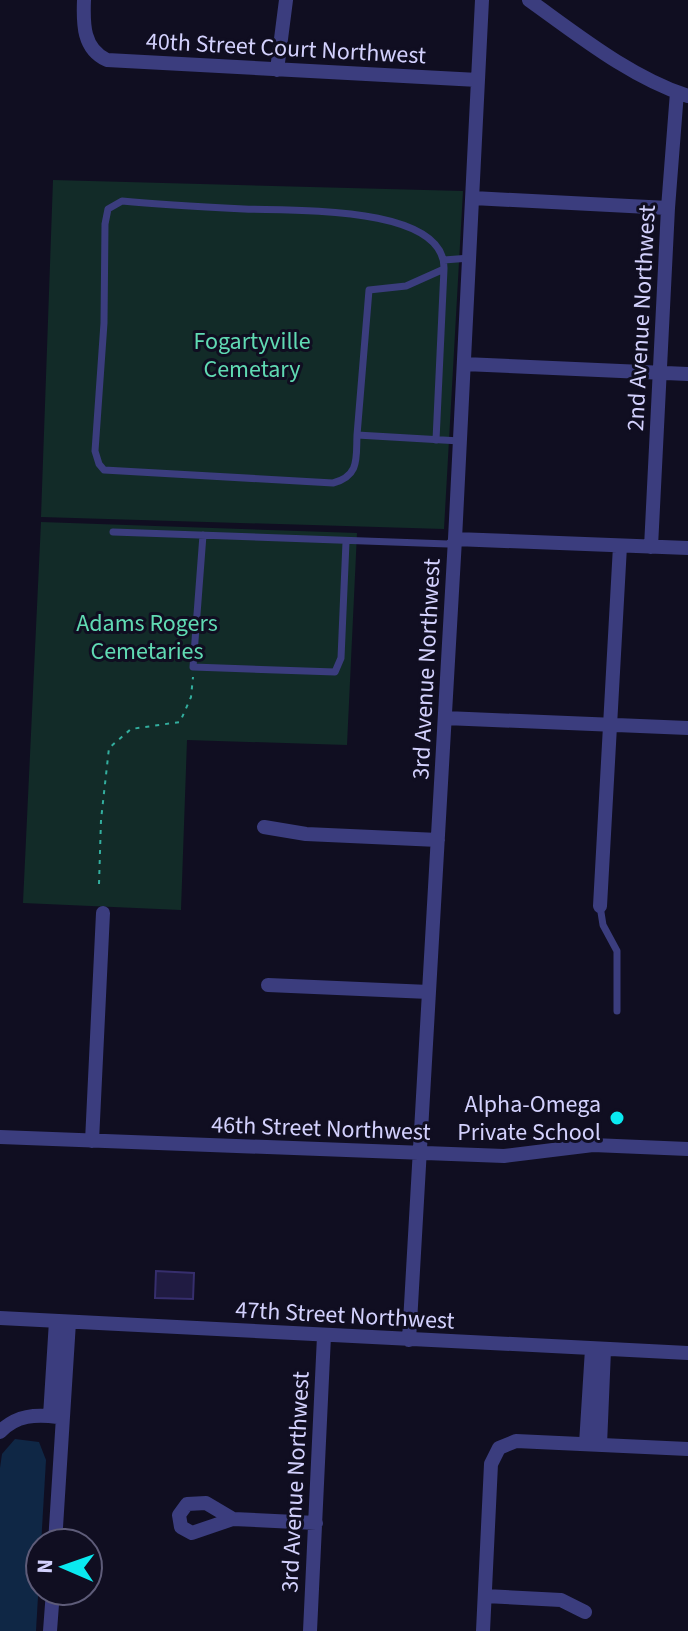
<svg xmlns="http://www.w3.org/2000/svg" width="688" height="1631" viewBox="0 0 688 1631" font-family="'Source Sans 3',sans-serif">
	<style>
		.green { fill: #122b28 }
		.water { fill: #0f2745 }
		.building { fill: #201b42; stroke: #362e6d; stroke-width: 2 }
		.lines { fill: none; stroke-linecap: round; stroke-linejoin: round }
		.path { stroke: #33af9f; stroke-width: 2; stroke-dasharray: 4 6; stroke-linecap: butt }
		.lane { stroke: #3b3d7e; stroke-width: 7 }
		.street { stroke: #3b3d7e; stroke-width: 14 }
		.poi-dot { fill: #0ae9f0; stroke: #100e21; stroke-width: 3 }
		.labels { text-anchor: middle; stroke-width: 6; stroke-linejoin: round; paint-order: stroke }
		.street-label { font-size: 24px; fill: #d3d1fd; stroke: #100e21 }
		.park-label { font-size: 24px; fill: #60dab3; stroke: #100e21 }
		.poi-label { font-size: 24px; fill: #d3d1fd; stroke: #100e21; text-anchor: end }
	</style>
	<rect width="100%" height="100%" fill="#100e21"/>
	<path class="green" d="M53 180 463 191 444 529 41 517Z
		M41 522 357 533 347 745 187 740 181 910 23 903Z"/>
	<path class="water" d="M15 1439 39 1442 46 1460 36 1631H0V1468L2 1454Z"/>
	<path class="building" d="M156 1271 194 1273 193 1299 155 1298Z"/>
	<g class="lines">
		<path class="path" d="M99 884 101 820 109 748 131 729 180 722 191 697 193 677"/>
		<path class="lane" d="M444 260 470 258
			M357 435 369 290 406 286 444 269C446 204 288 211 244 209 203 207 163 205 122 201L108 209 105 224 104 323 95 451 99 464 104 470 333 483C360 476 356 458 357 435L460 441
			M436 440 444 269
			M113 532 448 544 453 540
			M203 535 193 667 335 672 341 658 346 542
			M600 906 603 925 617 951V1011"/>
		<path class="street" d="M84 0C83 24 83 49 107 60L478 80
			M529 0C578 35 630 77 688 96
			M277 70 286 0
			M473 198 668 208
			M464 364 688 374
			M455 539 688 548
			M651 547 668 208 677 92
			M445 718 688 728
			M264 827 306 834 438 840
			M600 906 620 546
			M268 985 429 992
			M0 1137 504 1156 593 1145 688 1149
			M92 1141 103 913
			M0 1318 688 1353
			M409 1340 455 539 482 0
			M50 1416 56 1321
			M0 1432C16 1415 36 1414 58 1417
			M586 1444 592 1349
			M600 1445 604 1350
			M233 1519 192 1533 181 1527 179 1515 187 1504 206 1503 233 1519 316 1523
			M55 1543 69 1322
			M485 1596 561 1600 585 1612
			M50 1631 53 1591
			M310 1631 324 1336
			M483 1631 491 1464 499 1448 516 1441 688 1449"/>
	</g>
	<circle class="poi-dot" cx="617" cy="1118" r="8"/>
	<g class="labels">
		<g class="street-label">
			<text transform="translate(286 48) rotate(3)" y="8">40th Street Court Northwest</text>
			<text transform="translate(641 318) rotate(-87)" y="8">2nd Avenue Northwest</text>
			<text transform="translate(426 669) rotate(-87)" y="8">3rd Avenue Northwest</text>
			<text transform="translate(321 1128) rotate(2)" y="8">46th Street Northwest</text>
			<text transform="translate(345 1315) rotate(3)" y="8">47th Street Northwest</text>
			<text transform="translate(295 1482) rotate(-87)" y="8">3rd Avenue Northwest</text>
		</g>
		<g class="park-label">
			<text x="252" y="349">Fogartyville<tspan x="252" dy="28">Cemetary</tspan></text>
			<text x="147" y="631">Adams Rogers<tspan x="147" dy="28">Cemetaries</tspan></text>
		</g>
		<g class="poi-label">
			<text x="601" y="1112">Alpha-Omega<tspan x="601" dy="28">Private School</tspan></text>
		</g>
	</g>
	<g transform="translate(64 1567) rotate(272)"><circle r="38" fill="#100e21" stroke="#5e5c79" stroke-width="2"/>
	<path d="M0-6L14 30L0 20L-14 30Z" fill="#0ae9f0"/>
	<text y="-12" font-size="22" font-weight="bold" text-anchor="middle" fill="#d3d1fd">N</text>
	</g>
</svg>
